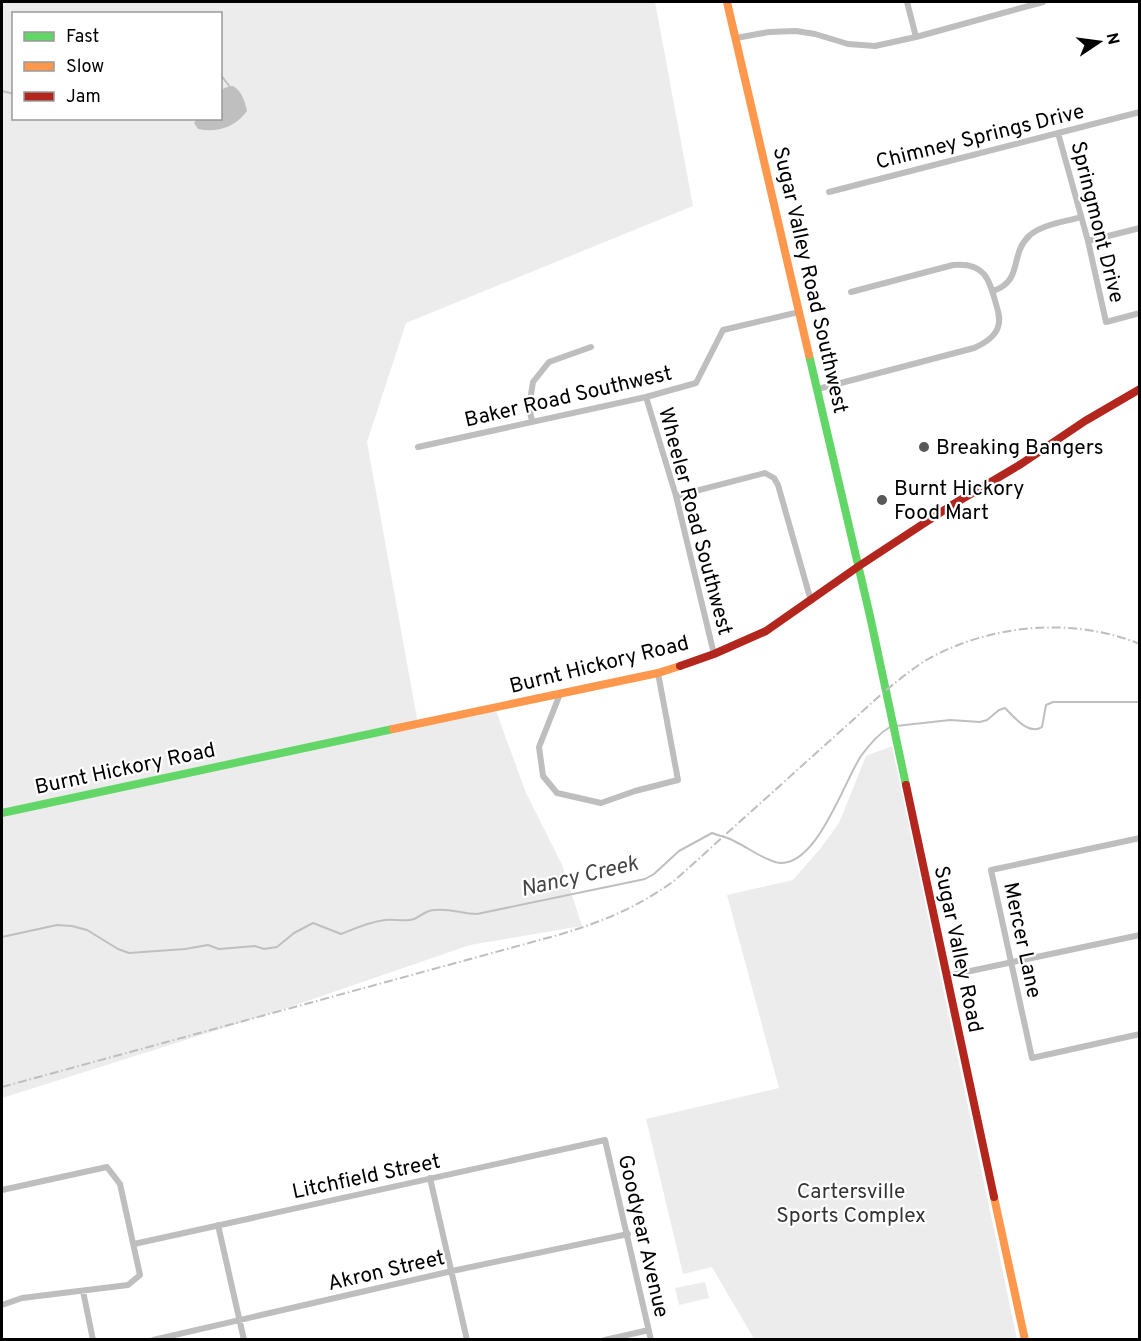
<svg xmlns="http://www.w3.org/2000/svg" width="1141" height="1341" viewBox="0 0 1141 1341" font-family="Overpass,sans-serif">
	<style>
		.green { fill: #ececec; fill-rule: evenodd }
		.water { fill: #bfbfbf }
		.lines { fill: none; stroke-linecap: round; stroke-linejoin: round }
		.stream { stroke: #bfbfbf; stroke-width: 2 }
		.street { stroke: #bebebe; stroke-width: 6 }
		.fast { stroke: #63d668; stroke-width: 8 }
		.slow { stroke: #ff974d; stroke-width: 8 }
		.jam { stroke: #b3261e; stroke-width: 8 }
		.rail { stroke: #bebebe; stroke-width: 2; stroke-dasharray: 9 3 1.5 3; stroke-linecap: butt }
		.poi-dot { fill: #595959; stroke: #fff; stroke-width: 2 }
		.labels { text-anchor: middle; stroke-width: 4.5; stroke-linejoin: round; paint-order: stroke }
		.street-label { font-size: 21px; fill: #000; stroke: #fff }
		.poi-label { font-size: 21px; fill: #000; stroke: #fff; text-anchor: start }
		.park-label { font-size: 21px; fill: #333; stroke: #fff }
		.water-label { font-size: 22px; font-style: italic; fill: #444; stroke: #fff }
	</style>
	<rect width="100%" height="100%" fill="#fff"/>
	<path class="green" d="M2 2H655L693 206 406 323 367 442 418 724 495 708 526 793 562 865 582 926 470 945 284 1009 2 1098ZM14 14H220V118H14Z
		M892 746 1017 1339H754L712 1267 683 1274 646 1119 779 1088 727 895 793 880 820 849 839 823 866 756Z
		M705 1282 709 1298 679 1305 675 1288Z"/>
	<path class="water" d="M233 86C242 91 245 102 247 111 235 127 218 133 198 129L194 123 197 119 220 118 221 92 224 88Z"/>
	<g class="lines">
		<path class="stream" d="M220 74 230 87
			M2 91 14 94
			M896 726 950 720 980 722 987 720 999 710 1005 708C1014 717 1029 736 1042 727L1046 705 1053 702H1140
			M2 937 57 925 72 926 87 930 118 949 129 953 185 949 208 945 219 949 255 946 264 949 277 947 294 933 313 923 341 934C356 928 369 922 385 920 394 919 406 922 414 919 421 916 426 910 435 910 449 908 463 914 477 914L645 879 654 874 679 851 712 833C719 836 727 837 734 841 747 847 761 858 775 862 815 873 844 781 861 756 869 745 878 734 890 727"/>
		<path class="street" d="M907 2 916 37
			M736 38 769 32 796 31 815 34 848 44 875 46 916 37 1043 2
			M1058 133 1088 241 1106 322 1140 313
			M829 192 1140 112
			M1088 241 1140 228
			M993 291C1024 280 1009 255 1029 236 1042 224 1065 222 1081 217
			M818 389 974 348C983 344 995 337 998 327 1001 319 998 311 996 304 989 278 984 262 953 265L851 292
			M646 397 676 496 714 654
			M532 421 529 407 533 382 549 362 591 347
			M418 447 646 397 696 383 723 330 799 312
			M676 496 765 473 774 478 778 485 811 601
			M560 694 539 747 543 776 557 793 601 803 635 791 678 780 658 673
			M1140 838 991 870 1032 1058 1140 1034
			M947 976 1140 935
			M430 1178 467 1340
			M2 1190 107 1167 120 1184 140 1275 128 1285 22 1298 2 1305
			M218 1225 244 1340
			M134 1244 605 1140 651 1340
			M83 1291 93 1340
			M153 1340 452 1271 628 1234
			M605 1340 649 1330"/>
		<path class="fast" d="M809 355 870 616 906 785
			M2 813 393 729"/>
		<path class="slow" d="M727 2 809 355
			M393 729 658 673 680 666
			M994 1197 1025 1340"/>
		<path class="jam" d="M680 666 714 654 766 631 859 566 952 505 1021 464 1085 421 1140 389
			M906 785 994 1197"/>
		<path class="rail" d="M2 1087 558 935C602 922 636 908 674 881L885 691C900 679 914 667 930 658 993 624 1073 617 1140 644"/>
	</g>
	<g class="poi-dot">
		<circle cx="924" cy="447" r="6"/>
		<circle cx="882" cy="500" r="6"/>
	</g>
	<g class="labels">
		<g class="street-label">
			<text transform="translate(980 136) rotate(-14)" y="7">Chimney Springs Drive</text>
			<text transform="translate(1098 222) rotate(76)" y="7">Springmont Drive</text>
			<text transform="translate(811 280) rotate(77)" y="7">Sugar Valley Road Southwest</text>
			<text transform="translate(568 396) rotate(-13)" y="7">Baker Road Southwest</text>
			<text transform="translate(696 521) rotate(75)" y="7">Wheeler Road Southwest</text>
			<text transform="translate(599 664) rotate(-14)" y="7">Burnt Hickory Road</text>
			<text transform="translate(125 768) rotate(-12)" y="7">Burnt Hickory Road</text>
			<text transform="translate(1023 940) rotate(78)" y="7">Mercer Lane</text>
			<text transform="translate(959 949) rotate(78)" y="7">Sugar Valley Road</text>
			<text transform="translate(366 1176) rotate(-12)" y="7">Litchfield Street</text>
			<text transform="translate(644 1236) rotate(77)" y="7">Goodyear Avenue</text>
			<text transform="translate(386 1270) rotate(-13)" y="7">Akron Street</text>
		</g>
		<g class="poi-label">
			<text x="936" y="454">Breaking Bangers</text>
			<text x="894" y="495">Burnt Hickory<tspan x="894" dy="24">Food Mart</tspan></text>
		</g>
		<g class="park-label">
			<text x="851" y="1198">Cartersville<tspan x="851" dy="24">Sports Complex</tspan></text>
		</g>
		<g class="water-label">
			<text transform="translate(579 875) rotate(-13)" y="8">Nancy Creek</text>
		</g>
	</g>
	<rect width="1141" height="1341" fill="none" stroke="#000000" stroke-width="6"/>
	<rect x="12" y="12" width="210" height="108" fill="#ffffff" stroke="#999999" stroke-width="1.5"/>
	<rect x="24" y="32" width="30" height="9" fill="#63d668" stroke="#999999" stroke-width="1.5"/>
	<text x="66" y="42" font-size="18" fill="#000000">Fast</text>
	<rect x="24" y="62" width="30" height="9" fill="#ff974d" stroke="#999999" stroke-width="1.5"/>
	<text x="66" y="72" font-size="18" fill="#000000">Slow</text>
	<rect x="24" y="92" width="30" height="9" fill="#b3261e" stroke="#999999" stroke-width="1.5"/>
	<text x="66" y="102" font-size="18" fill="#000000">Jam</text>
	<g transform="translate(1099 42) rotate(77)" stroke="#ffffff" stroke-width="4.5" paint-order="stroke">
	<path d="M0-4.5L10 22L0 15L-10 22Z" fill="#000000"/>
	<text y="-9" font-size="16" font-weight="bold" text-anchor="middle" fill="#000000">N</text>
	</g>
</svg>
